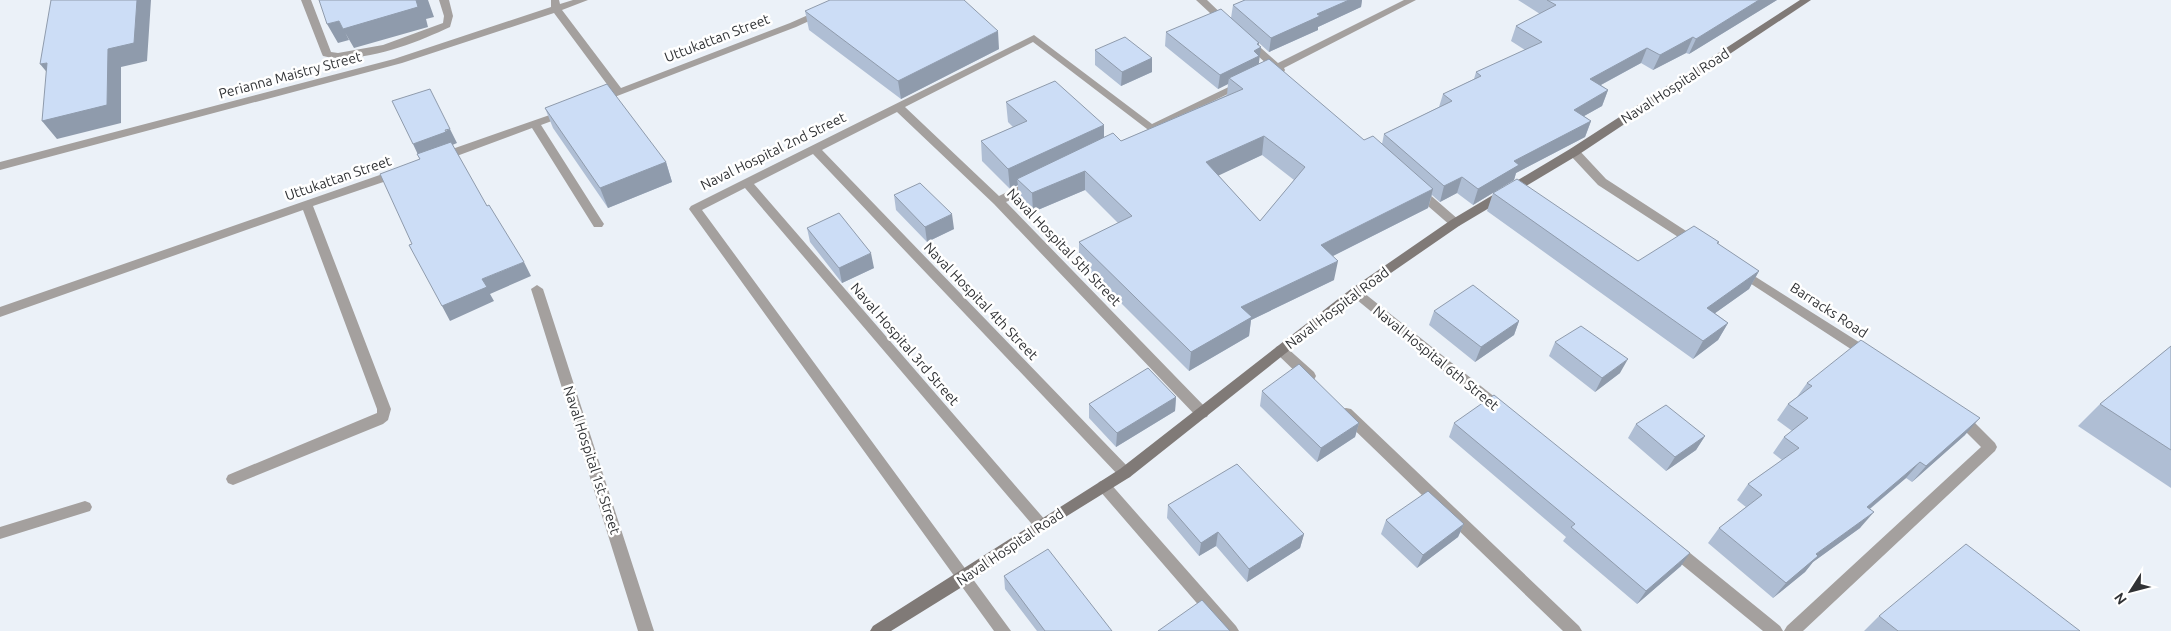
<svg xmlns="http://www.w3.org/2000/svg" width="2171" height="631" viewBox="0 0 2171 631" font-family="Ubuntu,sans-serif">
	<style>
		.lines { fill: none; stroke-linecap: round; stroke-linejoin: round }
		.lane { fill: #a4a09e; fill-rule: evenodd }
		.street { fill: #a4a09e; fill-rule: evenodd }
		.secondary { fill: #807a77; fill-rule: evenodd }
		.wall { fill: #afbed4; fill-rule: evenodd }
		.shaded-wall { fill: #8f9bac }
		.building { fill: #ccddf6; stroke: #8f9bac; fill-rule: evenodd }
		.labels { text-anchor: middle; stroke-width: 5; stroke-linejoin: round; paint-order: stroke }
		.street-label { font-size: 14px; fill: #303235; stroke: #fff }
	</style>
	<rect width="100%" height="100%" fill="#ebf1f8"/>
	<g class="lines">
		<path class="lane" d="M301 0H311L331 52 338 53 383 45 443 23 444 16 439 0H449L453 16 450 27C416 43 361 65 323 56L322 54Z"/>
		<path class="street" d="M551 0H559L560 4 573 0H588L562 10 621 88 790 23 842 0H855L796 27 599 103 594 100 595 98 612 91 554 13 402 63 0 170V162L394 59 551 7Z
			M1196 0H1207L1230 22V26H1224Z
			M1404 0H1416L1284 68 1285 70 1284 72C1280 73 1262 77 1259 76V72L1270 67 1243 42 1244 40H1252L1278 63Z
			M1034 35 1152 124 1239 82H1247L1248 84 1151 132 1033 42 905 107 999 196 1029 181H1037L1039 184 1037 187 1006 202 1207 409 1209 413 1207 417 1202 418 1197 417 994 204 897 112 822 150 1130 469 1132 473 1130 477 1125 479 1120 477 813 154 754 184 1046 521 1048 525 1046 529 1041 531 1036 529 745 188 702 210 1011 631H994L689 209 691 206Z
			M564 110 568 111 569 113 568 115 541 125 602 221 604 224 602 227H594L532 128 446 160H438L436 157 438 154Z
			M1574 148 1578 149 1606 179 1700 240 1702 243 1700 246H1692L1598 185 1570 155 1569 152 1570 149Z
			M397 169 401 170 403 173 401 176 313 206 391 409 388 420 383 424 238 483 233 485 228 483 226 479 228 475 377 413V409L303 210 0 317V307Z
			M1417 186 1421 187 1459 220 1461 223 1459 226H1451L1413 193 1411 190Z
			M1740 267 1873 351 1874 354 1873 357H1863L1736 274 1734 271 1736 268Z
			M537 285 543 289 654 631H638L531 289Z
			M1355 288 1359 289 1506 406 1508 410 1506 414 1501 415 1496 414 1351 295 1349 292 1351 289Z
			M1281 345 1286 347 1314 372 1316 376 1314 380H1304L1276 353 1275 350 1276 347Z
			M1346 408 1351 409 1579 626 1582 631H1563L1341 417 1339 413 1341 409Z
			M1959 411 1964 412 1995 443 1997 447 1995 451 1803 631H1784L1787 626 1981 447 1954 420 1952 416 1954 412Z
			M1104 480 1109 482 1236 626 1239 631H1221L1099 490 1097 486 1099 482Z
			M85 501 90 503 92 507 90 511 0 539V527Z
			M1674 543 1679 544 1780 626 1783 631H1763L1669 554 1667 549 1669 544Z"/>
		<path class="secondary" d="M1800 0H1811L1578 155 1459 226 1359 295 1130 477 1046 529 970 582 891 631H870L873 626 1120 469 1351 289 1451 220 1570 149Z"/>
	</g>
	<path class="wall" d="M1245 0H1362L1361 7 1318 27V30L1269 52 1259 43V62L1258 64 1364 140 1382 144 1384 134 1439 107 1443 94 1474 79 1476 72 1525 50 1511 41 1516 26 1540 14 1518 0H1777L1689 54 1686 53 1653 70 1641 63 1601 85 1608 90 1602 106 1584 116 1591 121 1585 137 1516 173 1514 180 1473 205 1457 193 1440 202 1432 195 1428 208 1333 256 1334 280 1251 320 1249 336 1189 371 1079 261V242L1118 223 1085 190 1033 212 1018 198V185L1010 189 982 161 981 141 1013 127 1008 122 1006 102 1104 125V138L1121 141 1227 95 1228 84 1218 89 1165 46 1166 32 1231 18 1233 5ZM1262 155 1294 180 1260 221 1218 175Z
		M805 11 999 49 901 99 809 30Z
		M1095 50 1152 58V72L1121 86 1095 65Z
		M545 108 666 162 672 182 608 208 553 128Z
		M1493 193 1638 261 1719 242 1718 244 1759 271 1749 289 1715 313 1728 323 1718 340 1693 359 1487 211Z
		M894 195 954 229 927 242 896 210Z
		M807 228 874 268 842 283 810 242Z
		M1434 311 1519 321 1514 335 1475 362 1429 325Z
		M1555 342 1620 373 1595 392 1549 356Z
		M2171 346V488L2078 426 2100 404Z
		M1807 383 1965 435 1912 482 1906 478 1870 509 1860 528 1813 562 1805 572 1773 598 1708 543 1719 528 1746 507 1737 500 1748 484 1782 460 1773 453 1784 437 1792 431 1777 420 1788 404 1797 397Z
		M1262 391 1359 423 1355 437 1317 462 1260 406Z
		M1176 397 1175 411 1116 447 1089 418V404Z
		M1454 423 1681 566 1637 604 1563 541 1566 537 1449 437Z
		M1636 424 1705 436 1696 450 1666 471 1628 438Z
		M1168 505 1304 534 1300 548 1247 582 1216 546 1199 556 1167 518Z
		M1386 520 1464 524 1458 537 1417 568 1381 534Z
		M1004 576 1112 631H1037L1005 589Z
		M1879 616 2080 631H1864Z"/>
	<path class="shaded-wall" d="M137 0H151L147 61 121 67V123L57 139 42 121 108 49Z
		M416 0H428L434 17 426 19 428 27 354 48 343 29Z
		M1349 0H1362L1361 7 1318 27V30L1269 52 1271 38 1317 14Z
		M1759 0H1777L1689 54 1696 39Z
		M339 21 349 40 338 43 327 24Z
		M998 31 999 49 901 99 898 81Z
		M1693 37 1686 53 1653 70 1660 55Z
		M1259 43 1258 49 1261 47 1258 70 1229 78 1228 84 1218 89 1220 75 1254 51 1257 44Z
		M1647 48 1641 63 1584 94 1590 79Z
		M1152 58V72L1121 86 1122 72Z
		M47 63 55 82 40 64Z
		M1608 90 1602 106 1568 125 1574 110Z
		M1591 121 1585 137 1516 173 1514 180 1473 205 1478 189 1514 161Z
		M1104 125V145L1017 179 1018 185 1010 189 1008 169Z
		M450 129 457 143 420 159 413 144Z
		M1264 136 1262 155 1205 182 1206 162Z
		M666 162 672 182 608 208 600 188Z
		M1085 171V190L1033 212 1032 193Z
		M1462 177 1457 193 1440 202 1444 186Z
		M1433 189 1428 208 1317 264 1321 245Z
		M952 214 954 229 927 242 925 227Z
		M871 253 874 268 842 283 839 268Z
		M1338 261 1334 280 1251 320 1249 336 1189 371 1191 352 1241 307Z
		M524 262 531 276 490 294 494 301 450 321 442 306 482 279Z
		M1759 271 1749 289 1697 326 1707 308Z
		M1519 321 1514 335 1475 362 1481 347Z
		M1728 323 1718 340 1693 359 1703 341Z
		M1628 359 1620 373 1595 392 1602 378Z
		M1176 397 1175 411 1116 447 1117 433Z
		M1980 418 1965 435 1912 482 1926 466Z
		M1359 423 1355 437 1317 462 1321 448Z
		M1705 436 1696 450 1666 471 1675 457Z
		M1920 462 1906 478 1854 522 1867 507Z
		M1874 512 1860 528 1813 562 1805 572 1773 598 1786 583 1816 554Z
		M1464 524 1458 537 1417 568 1423 555Z
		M1218 532 1216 546 1199 556 1201 543Z
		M1304 534 1300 548 1247 582 1249 569Z
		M1690 553 1681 566 1637 604 1646 591Z"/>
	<path class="building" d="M51 0H137L134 43 108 49 107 105 42 121 47 63 40 64Z
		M319 0H416L418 7 343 29 339 21 327 24Z
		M830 0H964L998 31 898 81 805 11Z
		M1245 0H1349L1317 14 1320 16 1271 38 1233 5Z
		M1547 0H1759L1696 39 1693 37 1660 55 1647 48 1590 79 1608 90 1574 110 1591 121 1514 161 1519 165 1478 189 1462 177 1444 186 1384 134 1452 101 1443 94 1481 76 1476 72 1542 42 1516 26 1556 5Z
		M1221 9 1259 43 1257 44 1261 47 1254 51 1259 56 1220 75 1166 32Z
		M1125 37 1152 58 1122 72 1095 50Z
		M1269 59 1364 140 1373 136 1433 189 1321 245 1338 261 1241 307 1252 317 1191 352 1079 242 1132 216 1085 171 1032 193 1017 179 1113 133 1121 141 1243 89 1229 78ZM1264 136 1305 167 1260 221 1206 162Z
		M1055 81 1104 125 1008 169 981 141 1027 121 1006 102Z
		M607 84 666 162 600 188 545 108Z
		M430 89 450 129 445 130 446 132 413 144 392 101Z
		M451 142 487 206 489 205 524 262 482 279 487 287 442 306 409 245 412 244 380 174 420 159 417 154Z
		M1517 179 1638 261 1694 226 1719 242 1717 243 1759 271 1707 308 1728 323 1703 341 1493 193Z
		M920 183 952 214 925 227 894 195Z
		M839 213 871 253 839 268 807 228Z
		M1473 285 1519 321 1481 347 1434 311Z
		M1581 326 1628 359 1602 378 1555 342Z
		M1861 340 1980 418 1926 466 1920 462 1867 507 1874 512 1816 554 1818 556 1786 583 1719 528 1762 495 1748 484 1799 448 1784 437 1808 418 1788 404 1812 386 1807 383Z
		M2171 346V450L2100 404Z
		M1299 364 1359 423 1321 448 1262 391Z
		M1148 368 1176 397 1117 433 1089 404Z
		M1494 395 1690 553 1646 591 1571 527 1575 524 1454 423Z
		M1666 405 1705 436 1675 457 1636 424Z
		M1237 464 1304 534 1249 569 1218 532 1201 543 1168 505Z
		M1428 491 1464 524 1423 555 1386 520Z
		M1966 544 2080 631H1898L1879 616Z
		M1048 549 1112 631H1045L1004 576Z
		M1202 600 1230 631H1158Z"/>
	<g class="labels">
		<g class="street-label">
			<text transform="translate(717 38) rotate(-21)" y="5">Uttukattan Street</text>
			<text transform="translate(290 75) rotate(-15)" y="5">Perianna Maistry Street</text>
			<text transform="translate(1675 86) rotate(-33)" y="5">Naval Hospital Road</text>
			<text transform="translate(773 151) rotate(-26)" y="5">Naval Hospital 2nd Street</text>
			<text transform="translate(338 178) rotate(-19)" y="5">Uttukattan Street</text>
			<text transform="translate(1064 247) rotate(46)" y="5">Naval Hospital 5th Street</text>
			<text transform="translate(981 301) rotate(46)" y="5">Naval Hospital 4th Street</text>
			<text transform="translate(1337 308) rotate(-37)" y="5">Naval Hospital Road</text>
			<text transform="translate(1829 310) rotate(33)" y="5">Barracks Road</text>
			<text transform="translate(905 344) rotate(49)" y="5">Naval Hospital 3rd Street</text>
			<text transform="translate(1436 358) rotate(39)" y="5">Naval Hospital 6th Street</text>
			<text transform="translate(592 460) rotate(72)" y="5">Naval Hospital 1st Street</text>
			<text transform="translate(1010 547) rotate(-34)" y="5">Naval Hospital Road</text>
		</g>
	</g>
	<g transform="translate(2131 591) rotate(234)" stroke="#ffffff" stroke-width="4" paint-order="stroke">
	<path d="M0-4L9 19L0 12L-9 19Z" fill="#303235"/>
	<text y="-8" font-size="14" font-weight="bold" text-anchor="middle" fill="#303235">N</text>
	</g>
</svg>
